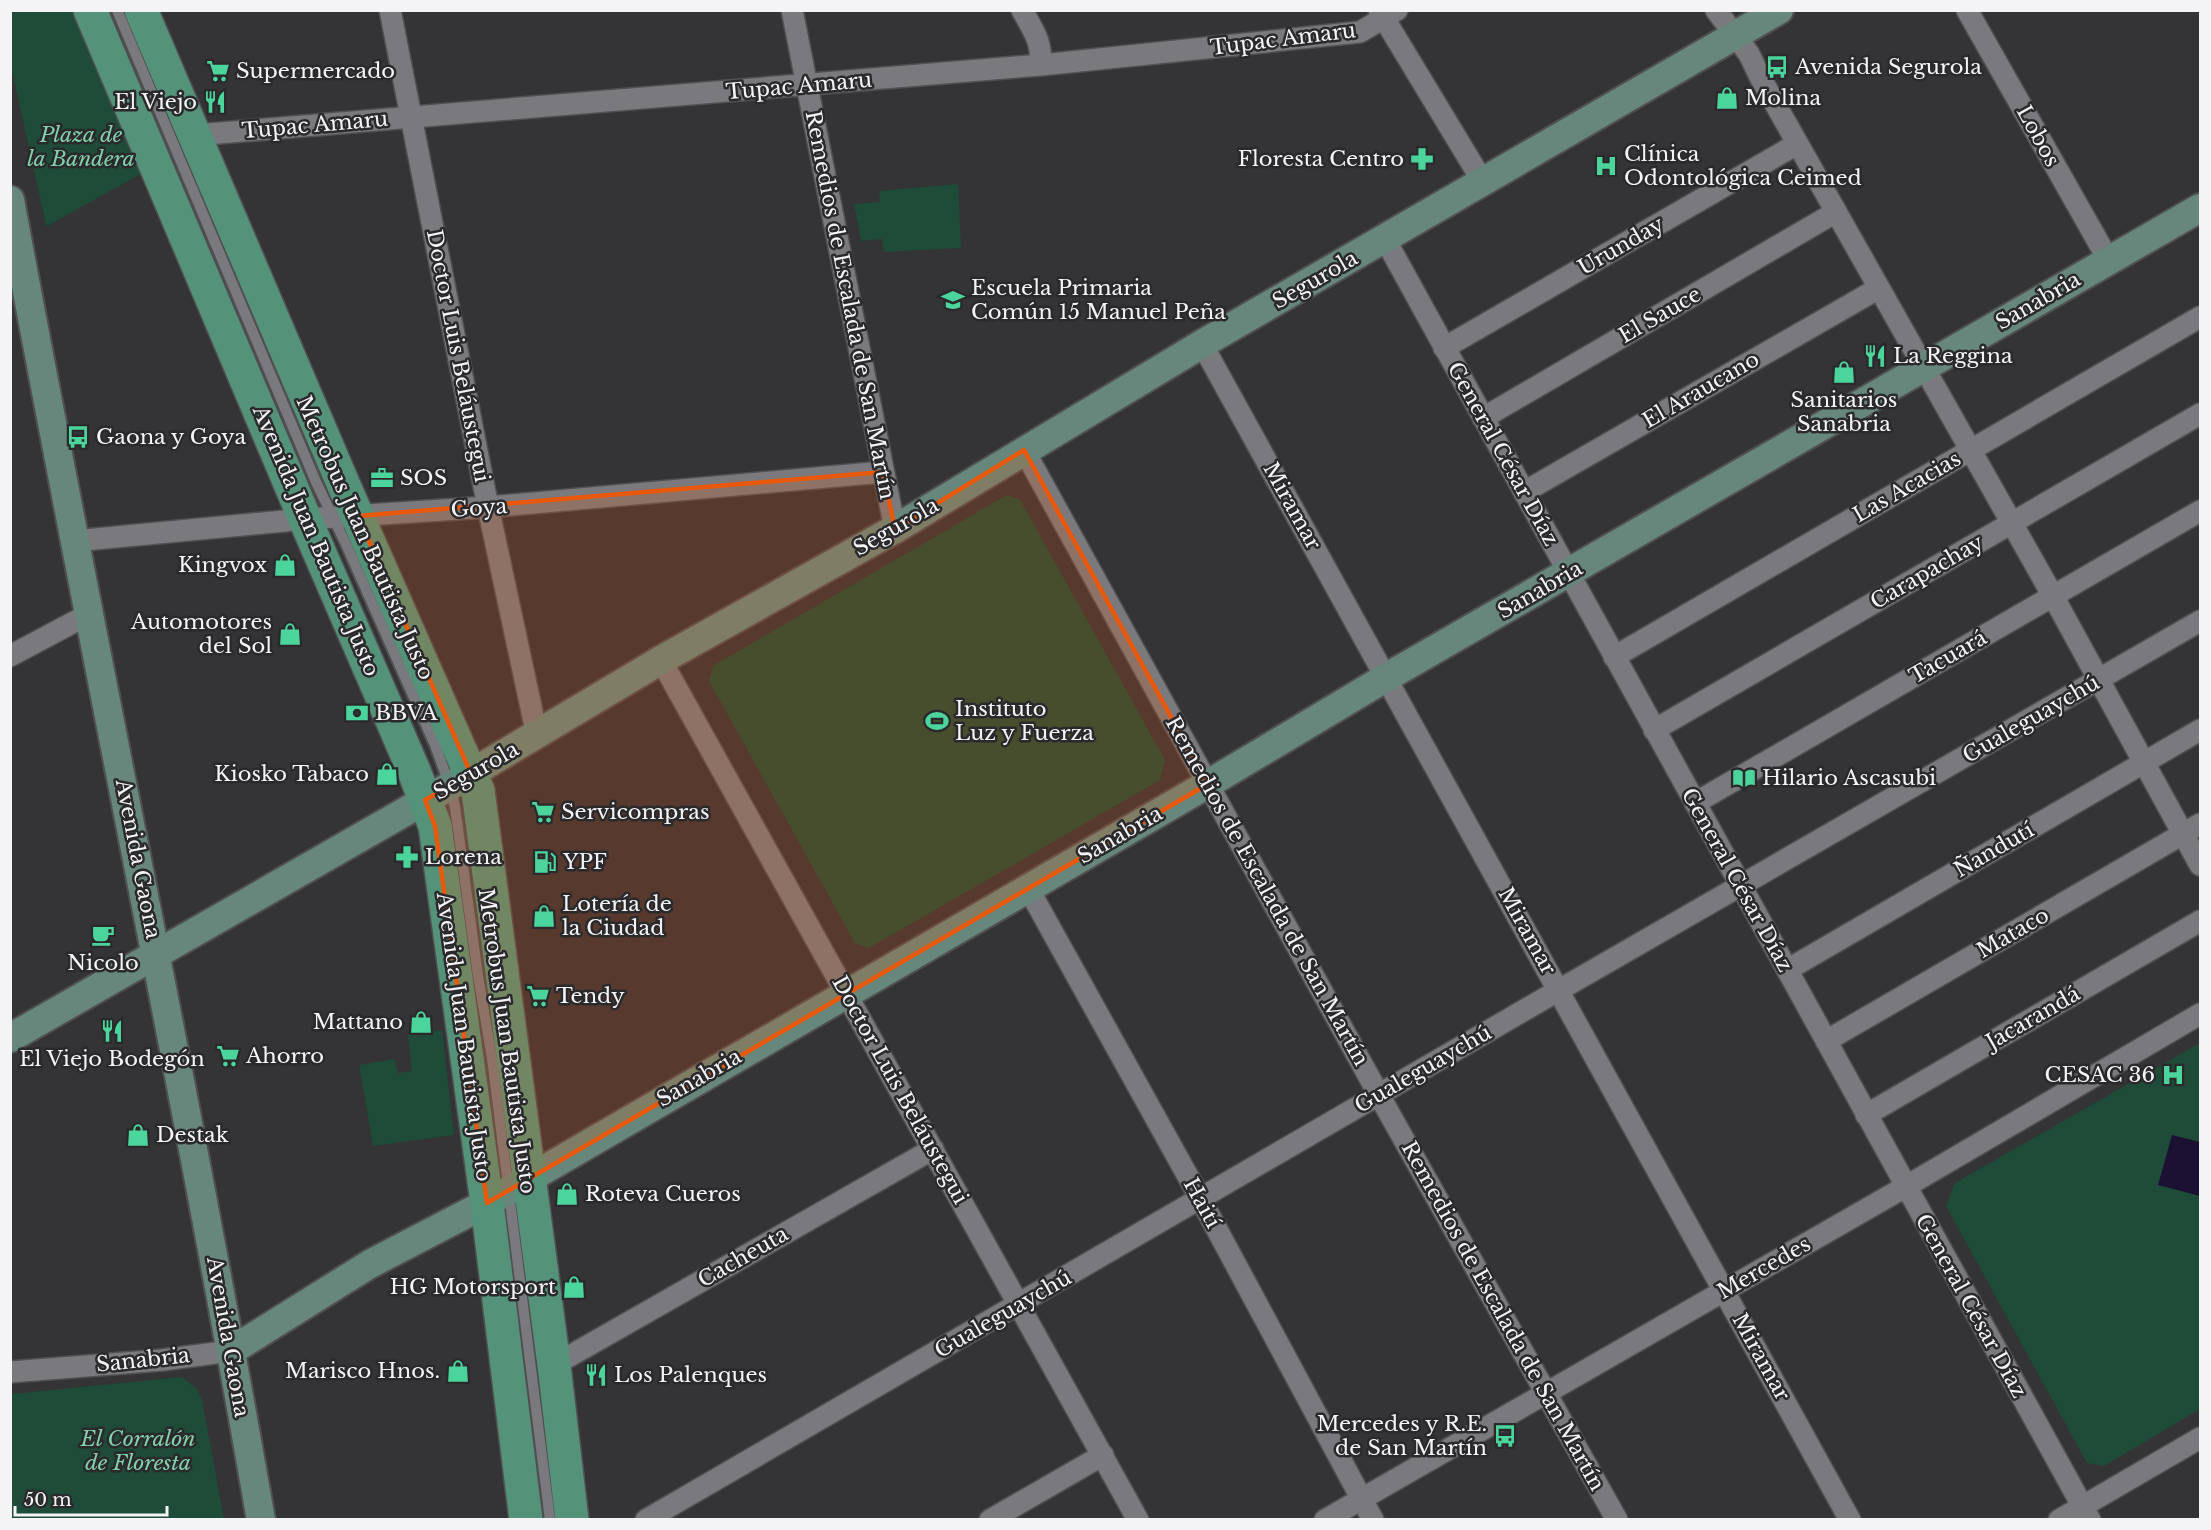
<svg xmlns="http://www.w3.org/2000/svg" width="2211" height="1530" viewBox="0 0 2211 1530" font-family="'Libre Baskerville',serif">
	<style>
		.green { fill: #1e4c38 }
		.water { fill: #1d1133 }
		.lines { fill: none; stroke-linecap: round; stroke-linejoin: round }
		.lane-casing { stroke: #504f52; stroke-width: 14 }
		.street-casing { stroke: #504f52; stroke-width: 24 }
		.secondary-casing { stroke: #504f52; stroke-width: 32 }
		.primary-casing { stroke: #504f52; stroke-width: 36 }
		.lane { stroke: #7a797d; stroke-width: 10 }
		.street { stroke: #7a797d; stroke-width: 21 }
		.secondary { stroke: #67867c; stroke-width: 28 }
		.primary { stroke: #54927a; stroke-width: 33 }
		.marked { fill: #e8590c; fill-opacity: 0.2; stroke: #e8590c; stroke-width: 4.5; stroke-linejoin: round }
		.labels { text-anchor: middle; stroke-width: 5; stroke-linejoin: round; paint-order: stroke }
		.street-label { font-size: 21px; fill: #f4f4f6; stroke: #2a292c }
		.poi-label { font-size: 21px; fill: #f4f4f6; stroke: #2a292c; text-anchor: start }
		.park-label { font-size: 21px; font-style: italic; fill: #83d1ac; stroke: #2a292c }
	</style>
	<rect width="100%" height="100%" fill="#343336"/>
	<path class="green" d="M10 11H78L146 171 49 225H46L11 66Z
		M958 184 961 248 884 252 882 239 861 241 854 204 880 202 879 191Z
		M1007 495 1020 500 1165 760 1160 780 869 948 855 943 709 681 713 666Z
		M442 1030 454 1135 373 1146 359 1065 395 1059 398 1073 412 1071 408 1035Z
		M2200 1043V1409L2104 1466 2087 1463 1946 1206 1955 1183Z
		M182 1377 197 1389 202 1400 224 1519H11V1394Z"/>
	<path class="water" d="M2172 1135 2200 1142V1196L2158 1185Z"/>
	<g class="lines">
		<g class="lane-casing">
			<path id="lane" d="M117 10 316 482 345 542 435 745 450 786 455 807 478 976 492 1058 550 1520"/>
		</g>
		<g class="street-casing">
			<path id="street" d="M390 10 488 507 537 735
				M792 10 895 529
				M1022 10C1034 32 1041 39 1041 65
				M1379 10 1483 182
				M1716 10 1749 54 1760 77 2053 596 2200 865
				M1967 10 2109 261
				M195 135 1041 65 1360 32 1397 10
				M1385 239 2090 1520
				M1202 344 1850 1520
				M1444 348 1797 144
				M1483 418 1836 212
				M1024 450 1379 1095 1617 1520
				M1524 492 1879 288
				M74 541 305 519 488 507 883 472
				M10 656 89 614
				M1614 657 2200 317
				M661 660 1138 1520
				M1654 730 2200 414
				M1695 803 2200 511
				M1028 888 1200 1198 1373 1520
				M1787 970 2200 730
				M1826 1041 2200 824
				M1866 1115 2200 921
				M554 1365 933 1149
				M10 1372 162 1360 231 1351
				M646 1520 1559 990 2200 621
				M990 1520 1103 1455
				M1325 1520 1905 1187 2200 1014
				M2059 1520 2200 1438"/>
		</g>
		<g class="secondary-casing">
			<path id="secondary" d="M10 200C91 640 184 1079 261 1520
				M10 1038 450 786 661 660 895 529 1202 344 1779 10
				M231 1351 370 1264 487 1203 1208 784 1387 677 2200 208"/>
		</g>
		<g class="primary-casing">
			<path id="primary" d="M90 10 305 519 414 771 435 826 487 1203 526 1520
				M141 10 345 488 478 791 554 1365 572 1520"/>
		</g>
		<use href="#lane" class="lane"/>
		<use href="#street" class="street"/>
		<use href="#secondary" class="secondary"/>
		<use href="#primary" class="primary"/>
	</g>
	<path class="marked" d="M1024 450 1208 784 487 1203 435 826 425 800 471 774 358 516 883 472 895 529Z"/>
	<defs>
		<g id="bus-bare" transform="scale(1.8)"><path d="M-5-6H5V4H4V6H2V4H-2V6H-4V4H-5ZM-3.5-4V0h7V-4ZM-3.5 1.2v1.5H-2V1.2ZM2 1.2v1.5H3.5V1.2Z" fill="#4bd49b" stroke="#2a292c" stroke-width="2.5" paint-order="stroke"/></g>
		<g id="supermarket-bare" transform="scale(1.8)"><path d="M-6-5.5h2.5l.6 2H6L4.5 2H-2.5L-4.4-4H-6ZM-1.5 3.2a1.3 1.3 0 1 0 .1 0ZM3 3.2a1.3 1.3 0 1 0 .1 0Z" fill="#4bd49b" stroke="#2a292c" stroke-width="2.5" paint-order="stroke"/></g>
		<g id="shop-bare" transform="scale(1.8)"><path d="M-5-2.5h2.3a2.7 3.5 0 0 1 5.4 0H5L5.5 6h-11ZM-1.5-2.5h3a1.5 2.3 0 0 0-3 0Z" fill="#4bd49b" stroke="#2a292c" stroke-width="2.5" paint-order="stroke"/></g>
		<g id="restaurant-bare" transform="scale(1.8)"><path d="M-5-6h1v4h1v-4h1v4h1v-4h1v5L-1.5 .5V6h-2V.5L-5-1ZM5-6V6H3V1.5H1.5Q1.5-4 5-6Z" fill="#4bd49b" stroke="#2a292c" stroke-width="2.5" paint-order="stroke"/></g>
		<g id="pharmacy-bare" transform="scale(1.8)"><path d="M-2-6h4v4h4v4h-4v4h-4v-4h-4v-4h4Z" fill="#4bd49b" stroke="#2a292c" stroke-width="2.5" paint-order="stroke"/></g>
		<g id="hospital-bare" transform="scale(1.8)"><path d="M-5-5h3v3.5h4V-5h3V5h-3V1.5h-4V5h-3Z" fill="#4bd49b" stroke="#2a292c" stroke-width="2.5" paint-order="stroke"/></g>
		<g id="school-bare" transform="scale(1.8)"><path d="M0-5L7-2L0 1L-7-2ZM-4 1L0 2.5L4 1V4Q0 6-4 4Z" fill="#4bd49b" stroke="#2a292c" stroke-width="2.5" paint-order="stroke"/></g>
		<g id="office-bare" transform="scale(1.8)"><path d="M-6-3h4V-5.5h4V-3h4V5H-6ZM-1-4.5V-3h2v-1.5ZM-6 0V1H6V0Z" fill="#4bd49b" stroke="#2a292c" stroke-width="2.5" paint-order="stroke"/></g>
		<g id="bank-bare" transform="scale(1.8)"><path d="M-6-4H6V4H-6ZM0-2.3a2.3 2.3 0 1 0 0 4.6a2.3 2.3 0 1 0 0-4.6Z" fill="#4bd49b" stroke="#2a292c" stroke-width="2.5" paint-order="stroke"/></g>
		<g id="stadium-bare" transform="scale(1.8)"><path d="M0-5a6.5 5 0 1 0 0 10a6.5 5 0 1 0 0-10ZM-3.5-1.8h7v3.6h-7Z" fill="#4bd49b" stroke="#2a292c" stroke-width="2.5" paint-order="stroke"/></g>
		<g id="library-bare" transform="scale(1.8)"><path d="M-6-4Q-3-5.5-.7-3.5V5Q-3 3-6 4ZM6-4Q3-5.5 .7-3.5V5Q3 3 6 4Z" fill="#4bd49b" stroke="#2a292c" stroke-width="2.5" paint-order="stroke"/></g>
		<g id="fuel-bare" transform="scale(1.8)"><path d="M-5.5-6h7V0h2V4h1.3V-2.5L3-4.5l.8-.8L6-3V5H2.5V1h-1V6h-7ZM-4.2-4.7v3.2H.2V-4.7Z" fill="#4bd49b" stroke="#2a292c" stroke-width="2.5" paint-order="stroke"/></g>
		<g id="cafe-bare" transform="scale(1.8)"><path d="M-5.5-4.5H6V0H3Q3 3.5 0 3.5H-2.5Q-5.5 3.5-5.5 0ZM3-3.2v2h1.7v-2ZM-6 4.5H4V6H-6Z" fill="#4bd49b" stroke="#2a292c" stroke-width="2.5" paint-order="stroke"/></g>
	</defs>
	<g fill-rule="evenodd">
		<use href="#bus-bare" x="1777" y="67"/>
		<use href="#supermarket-bare" x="218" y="71"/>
		<use href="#shop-bare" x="1727" y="98"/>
		<use href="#restaurant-bare" x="215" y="102"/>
		<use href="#pharmacy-bare" x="1422" y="159"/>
		<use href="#hospital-bare" x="1606" y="166"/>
		<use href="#school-bare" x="953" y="300"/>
		<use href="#restaurant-bare" x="1875" y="356"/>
		<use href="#shop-bare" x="1844" y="372"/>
		<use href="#bus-bare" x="78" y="437"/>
		<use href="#office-bare" x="382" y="478"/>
		<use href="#shop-bare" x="285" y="565"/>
		<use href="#shop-bare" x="290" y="634"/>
		<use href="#bank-bare" x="357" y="713"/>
		<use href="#stadium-bare" x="937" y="721"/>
		<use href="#shop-bare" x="387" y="774"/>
		<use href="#library-bare" x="1744" y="778"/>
		<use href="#supermarket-bare" x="543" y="812"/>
		<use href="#pharmacy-bare" x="407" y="857"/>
		<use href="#fuel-bare" x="545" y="862"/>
		<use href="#shop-bare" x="544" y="916"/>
		<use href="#cafe-bare" x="103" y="935"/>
		<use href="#supermarket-bare" x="538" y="996"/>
		<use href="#shop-bare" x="421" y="1022"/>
		<use href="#restaurant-bare" x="112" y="1031"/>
		<use href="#supermarket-bare" x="228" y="1056"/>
		<use href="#hospital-bare" x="2173" y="1075"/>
		<use href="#shop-bare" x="138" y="1135"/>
		<use href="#shop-bare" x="567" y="1194"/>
		<use href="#shop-bare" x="574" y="1287"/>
		<use href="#shop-bare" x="458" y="1371"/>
		<use href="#restaurant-bare" x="596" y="1375"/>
		<use href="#bus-bare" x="1505" y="1436"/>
	</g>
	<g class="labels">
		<g class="street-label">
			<text transform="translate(1283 39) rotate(-7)" y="7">Tupac Amaru</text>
			<text transform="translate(799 86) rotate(-5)" y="7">Tupac Amaru</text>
			<text transform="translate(315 125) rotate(-5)" y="7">Tupac Amaru</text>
			<text transform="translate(2038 136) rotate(61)" y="7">Lobos</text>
			<text transform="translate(1621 246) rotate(-30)" y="7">Urunday</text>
			<text transform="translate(1315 280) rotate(-30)" y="7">Segurola</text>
			<text transform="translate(2038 301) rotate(-30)" y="7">Sanabria</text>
			<text transform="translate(850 305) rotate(79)" y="7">Remedios de Escalada de San Martín</text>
			<text transform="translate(1660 315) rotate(-30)" y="7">El Sauce</text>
			<text transform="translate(458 356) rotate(79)" y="7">Doctor Luis Beláustegui</text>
			<text transform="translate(1701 390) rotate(-30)" y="7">El Araucano</text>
			<text transform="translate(1503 454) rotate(61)" y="7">General César Díaz</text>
			<text transform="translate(1907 487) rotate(-30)" y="7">Las Acacias</text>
			<text transform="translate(1292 506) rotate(61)" y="7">Miramar</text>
			<text transform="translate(479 508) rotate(-4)" y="7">Goya</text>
			<text transform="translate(896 527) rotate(-30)" y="7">Segurola</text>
			<text transform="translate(365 538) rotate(66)" y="7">Metrobus Juan Bautista Justo</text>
			<text transform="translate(316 541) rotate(67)" y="7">Avenida Juan Bautista Justo</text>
			<text transform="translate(1927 572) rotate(-30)" y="7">Carapachay</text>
			<text transform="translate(1540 590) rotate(-30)" y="7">Sanabria</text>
			<text transform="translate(1948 657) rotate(-30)" y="7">Tacuará</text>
			<text transform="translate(2031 719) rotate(-30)" y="7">Gualeguaychú</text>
			<text transform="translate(476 771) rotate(-30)" y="7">Segurola</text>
			<text transform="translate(1120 835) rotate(-30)" y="7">Sanabria</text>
			<text transform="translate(1994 850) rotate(-30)" y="7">Ñandutí</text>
			<text transform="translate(138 859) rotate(79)" y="7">Avenida Gaona</text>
			<text transform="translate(1737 880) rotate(61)" y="7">General César Díaz</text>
			<text transform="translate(1267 891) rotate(61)" y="7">Remedios de Escalada de San Martín</text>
			<text transform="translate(1527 931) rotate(61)" y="7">Miramar</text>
			<text transform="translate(2013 933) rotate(-30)" y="7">Mataco</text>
			<text transform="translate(2033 1018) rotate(-30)" y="7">Jacarandá</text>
			<text transform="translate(464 1037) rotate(82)" y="7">Avenida Juan Bautista Justo</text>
			<text transform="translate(507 1041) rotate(82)" y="7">Metrobus Juan Bautista Justo</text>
			<text transform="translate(1423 1069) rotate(-30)" y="7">Gualeguaychú</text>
			<text transform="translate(699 1078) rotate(-30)" y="7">Sanabria</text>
			<text transform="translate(900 1090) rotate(61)" y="7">Doctor Luis Beláustegui</text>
			<text transform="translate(1202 1203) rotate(61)" y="7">Haití</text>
			<text transform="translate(743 1257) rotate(-30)" y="7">Cacheuta</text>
			<text transform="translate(1764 1268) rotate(-30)" y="7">Mercedes</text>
			<text transform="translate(1971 1306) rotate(61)" y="7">General César Díaz</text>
			<text transform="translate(1003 1314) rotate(-30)" y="7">Gualeguaychú</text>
			<text transform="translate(1503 1316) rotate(61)" y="7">Remedios de Escalada de San Martín</text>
			<text transform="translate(228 1337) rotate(80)" y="7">Avenida Gaona</text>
			<text transform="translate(1761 1357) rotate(61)" y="7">Miramar</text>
			<text transform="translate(143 1360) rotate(-6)" y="7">Sanabria</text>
		</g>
		<g class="poi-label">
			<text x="1795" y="74">Avenida Segurola</text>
			<text x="236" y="78">Supermercado</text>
			<text x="1745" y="105">Molina</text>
			<text x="197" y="109" text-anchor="end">El Viejo</text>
			<text x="1624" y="161">Clínica<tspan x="1624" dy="24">Odontológica Ceimed</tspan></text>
			<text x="1404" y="166" text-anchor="end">Floresta Centro</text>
			<text x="971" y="295">Escuela Primaria<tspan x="971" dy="24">Común 15 Manuel Peña</tspan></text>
			<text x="1893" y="363">La Reggina</text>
			<text x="1844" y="407" text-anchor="middle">Sanitarios<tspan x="1844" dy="24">Sanabria</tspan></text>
			<text x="96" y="444">Gaona y Goya</text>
			<text x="400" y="485">SOS</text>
			<text x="267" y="572" text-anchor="end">Kingvox</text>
			<text x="272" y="629" text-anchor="end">Automotores<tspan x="272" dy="24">del Sol</tspan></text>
			<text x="955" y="716">Instituto<tspan x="955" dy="24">Luz y Fuerza</tspan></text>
			<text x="375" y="720">BBVA</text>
			<text x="369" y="781" text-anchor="end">Kiosko Tabaco</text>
			<text x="1762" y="785">Hilario Ascasubi</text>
			<text x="561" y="819">Servicompras</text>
			<text x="425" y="864">Lorena</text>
			<text x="563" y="869">YPF</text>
			<text x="562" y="911">Lotería de<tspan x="562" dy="24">la Ciudad</tspan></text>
			<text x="103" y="970" text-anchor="middle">Nicolo</text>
			<text x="556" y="1003">Tendy</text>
			<text x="403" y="1029" text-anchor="end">Mattano</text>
			<text x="246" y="1063">Ahorro</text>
			<text x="112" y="1066" text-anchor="middle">El Viejo Bodegón</text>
			<text x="2155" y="1082" text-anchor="end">CESAC 36</text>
			<text x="156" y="1142">Destak</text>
			<text x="585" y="1201">Roteva Cueros</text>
			<text x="556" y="1294" text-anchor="end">HG Motorsport</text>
			<text x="440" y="1378" text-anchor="end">Marisco Hnos.</text>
			<text x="614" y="1382">Los Palenques</text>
			<text x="1487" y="1431" text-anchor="end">Mercedes y R.E.<tspan x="1487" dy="24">de San Martín</tspan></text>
		</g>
		<g class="park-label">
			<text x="81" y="142">Plaza de<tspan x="81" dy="24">la Bandera</tspan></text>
			<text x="138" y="1446">El Corralón<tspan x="138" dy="24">de Floresta</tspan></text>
		</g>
	</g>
	<rect width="2211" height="1530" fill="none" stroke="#f4f4f6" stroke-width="24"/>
	<path d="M15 1506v9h152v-9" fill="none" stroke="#f4f4f6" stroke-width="3"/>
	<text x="24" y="1506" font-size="18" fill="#f4f4f6" stroke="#2a292c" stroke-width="4.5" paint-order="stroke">50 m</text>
</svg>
